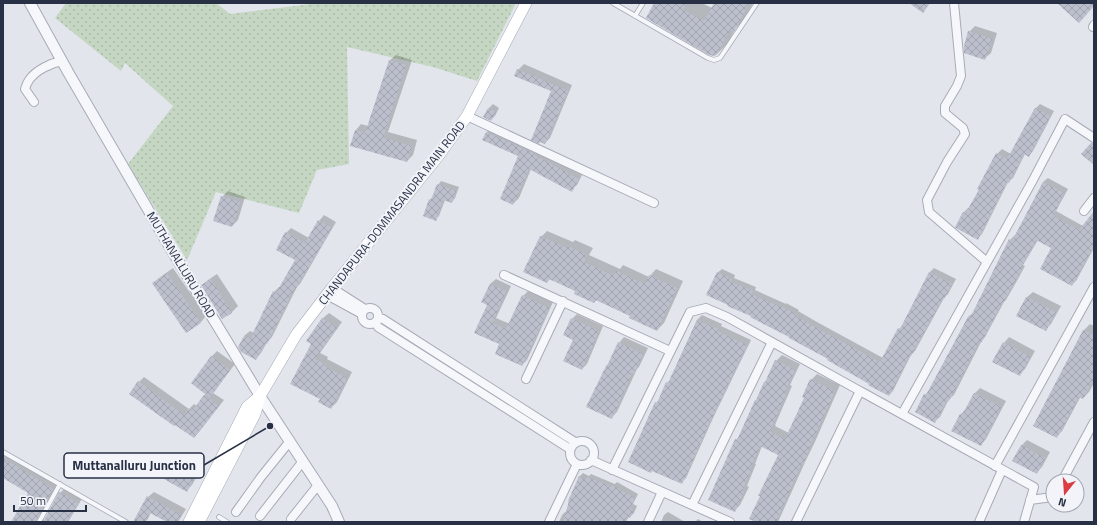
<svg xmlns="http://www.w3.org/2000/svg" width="1097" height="525" viewBox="0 0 1097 525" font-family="'Titillium Web',sans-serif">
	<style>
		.grass { fill: url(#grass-dots) }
		.shadow { fill: #0003 }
		.building { fill: url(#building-cross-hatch) }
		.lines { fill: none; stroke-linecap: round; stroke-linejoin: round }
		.service-casing { stroke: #a6abb7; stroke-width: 5.5 }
		.minor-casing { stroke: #a6abb7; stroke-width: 10 }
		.tertiary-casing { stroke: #a6abb7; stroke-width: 12 }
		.secondary-casing { stroke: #a6abb7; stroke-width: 12 }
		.service { stroke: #f6f7fa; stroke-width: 4 }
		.minor { stroke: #f6f7fa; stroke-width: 8 }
		.tertiary { stroke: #f6f7fa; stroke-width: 10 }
		.secondary { stroke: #fff; stroke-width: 11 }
		.labels { text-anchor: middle; stroke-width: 4; stroke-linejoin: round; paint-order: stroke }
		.street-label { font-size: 12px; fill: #283046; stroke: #f2f4f9 }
		.leader { fill: none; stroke: #283046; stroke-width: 1.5 }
		.callout-dot { fill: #283046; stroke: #f2f4f9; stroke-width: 1.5 }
		.callout { fill: #f2f4f9; stroke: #283046; stroke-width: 1.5 }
		.callout-label { font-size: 13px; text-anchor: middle; font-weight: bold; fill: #283046 }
	</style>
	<defs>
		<pattern id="grass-dots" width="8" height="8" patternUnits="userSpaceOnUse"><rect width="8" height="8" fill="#c5d7c2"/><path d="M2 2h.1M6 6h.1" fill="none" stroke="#a9b9a8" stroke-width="1.8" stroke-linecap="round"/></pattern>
		<pattern id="building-cross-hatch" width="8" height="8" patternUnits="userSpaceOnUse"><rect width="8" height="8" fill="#bcc0cd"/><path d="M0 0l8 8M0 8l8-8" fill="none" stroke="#a2a5b1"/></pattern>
	</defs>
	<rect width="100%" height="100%" fill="#e2e5ec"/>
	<path class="grass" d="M66 3H216L230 14 319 3H516L477 81 433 67 347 47 349 164 317 170 299 213 216 192 187 260 128 164 173 106 125 63 121 71 55 18Z"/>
	<path class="shadow" d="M655 3H702L712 8 714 4 712 3H753L745 19 735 29 728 43 716 55Z
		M1058 3H1094V4L1083 18Z
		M975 26 997 33 991 53 985 58 969 32Z
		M396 55 412 60 388 132 417 140 413 155 407 161 356 130 361 124 368 126 390 60Z
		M524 64 572 85 550 138 545 143 540 141 553 91 518 70Z
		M493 104 499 108 495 116 491 120 484 117 489 108Z
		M1040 104 1054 111 1033 151 1028 156 1025 154 1013 178 1008 182 982 234 977 238 963 213 968 208 969 209 997 154 1002 149 1011 154 1036 108Z
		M492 127 583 173 577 185 571 190 531 169 519 198 513 204 520 155 484 140 487 132Z
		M1048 178 1068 189 1056 211 1083 226 1094 213V248L1076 281 1071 285 1052 248 1038 240 1023 265 1025 266 1018 279 1006 300 1004 302 985 337 981 342 954 395 949 399 940 417 935 421 925 395 929 391 968 317 973 313 1010 240 1015 235 1016 236 1043 182Z
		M441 181 459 187 455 198 452 202 445 200 439 216 436 219 425 216 430 200 433 196 438 185Z
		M228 191 245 197 238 220 232 226 222 197Z
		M324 215 336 222 300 284 297 287 272 337 267 342 261 353 256 359 244 336 250 331 254 333 274 292 279 287H280L296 260 286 233 291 228 309 238 319 221Z
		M547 231 573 242 575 240 593 248 589 255 620 269 623 265 649 277 656 269 683 281 664 323 657 330 631 316 550 279 547 282 541 237Z
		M173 268 206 316 201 322 187 331 153 284 159 278Z
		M934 268 956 279 948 294 944 298 915 351 911 355 893 391 889 395 829 358 752 316 717 273 722 269 735 275 734 278 756 287 755 290 786 304V303L799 310 798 311 817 322 883 358 899 329 903 325 930 272Z
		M217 274 238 306 232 312 222 318 202 286 208 280Z
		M496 279 511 286 496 318 510 324 523 296 528 291 553 302 527 360 522 365 501 344 475 332 488 304 482 302 490 284Z
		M1033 292 1061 306 1051 324 1045 330 1018 315 1027 297Z
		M329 313 342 322 320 353 328 357 327 359 352 372 337 402 331 408 321 399 312 343 307 340 323 318Z
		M577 314 603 326 587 364 582 369 574 339 572 319Z
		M702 315 722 324 721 326 751 340 714 416 686 478 681 483 656 403 660 399 667 383 670 380 697 320Z
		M1090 324 1094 326V383L1089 392 1083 398 1081 396 1062 431 1056 437 1035 425 1084 330Z
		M624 337 648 348 639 367 637 369 617 412 611 418 606 366 609 363 619 343Z
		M1009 337 1035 351 1025 369 1019 375 1004 343Z
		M217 351 235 364 213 393 224 400 199 432 194 437 139 382 144 377 189 409 194 404 197 406 206 394 211 357Z
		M782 355 800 364 790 385 792 386 775 425H776L775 426 789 433 805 398 811 380 817 374 840 385 814 444 806 460 778 522H758L761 496 779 454 762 446 755 464H756L747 486 749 487 740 505 734 511 736 440 739 437 776 361Z
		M980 388 1006 401 986 439 981 445 953 430 961 414 966 409 975 393Z
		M1027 440 1050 452 1042 467 1036 473 1021 446Z
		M3 449 58 483 41 514V516L43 519 45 520 60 493 66 487 83 497 68 522H12L30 493 3 476Z
		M171 457 199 473 192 485 186 491 165 463Z
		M583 473 589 476 591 474 615 484 617 482 638 494 633 504 637 506 634 513 630 517 629 516 626 522H559L562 515 565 512H567L569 500 580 476Z
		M154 492 186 509 178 522H169L151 512 148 519 145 522H139L148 497Z
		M668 512 685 522H661L664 515Z
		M698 519 703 522H695Z"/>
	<path class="building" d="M654 3H687L683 10 704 21 714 3H749L737 26 734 32 730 30 716 55 714 56 709 55 646 18Z
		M909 3H930L923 13Z
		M1057 3H1071L1075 6 1078 3H1094V6L1079 23Z
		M968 31 992 39 985 60 964 53V46Z
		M389 60 406 65 383 138 412 146 407 162 350 146 355 130 365 133Z
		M517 69 568 91 545 144 540 142 539 144 531 140 551 91 514 76Z
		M488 108 496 112 491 121 483 117Z
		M1035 108 1050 116 1029 157 1024 154 1009 183 1007 182 978 240 956 228 955 227 963 212 965 214 979 190 977 189 996 153 1007 159Z
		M486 132 535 154 534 155 579 179 572 192 529 169 513 205 500 199 518 156 482 140Z
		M1091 143H1094V165L1081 154Z
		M1043 182 1064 193 1053 216 1079 230 1094 211V246L1072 286 1040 269 1051 248 1036 240 1020 270 1021 271 1013 285 1002 305H1001L981 343 979 342 949 401 947 400 935 423 915 412 924 394 926 395 968 317 970 318 1002 253 1009 239 1012 241Z
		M437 184 456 191 452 203 443 200 436 221 423 216 429 199 431 200Z
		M221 196 240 202 232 227 213 221Z
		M318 220 332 228 295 290 294 289 267 344 265 343 256 360 241 352 238 347 244 336 250 339 273 291 276 293 295 260 276 250 285 232 305 243Z
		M540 236 567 248 568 246 587 255 584 262 614 276 616 271 645 284 649 275 677 288 657 331 629 318 630 316 596 300 594 303 574 294 575 291 549 279 547 283 523 272Z
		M717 272 732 279 731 282 753 291 751 294 781 307V306L796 314 795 316 813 326 880 362 898 328 900 329 929 272 952 284 944 299 943 298 911 356 910 355 889 396 868 385 869 384 827 360 828 359 789 338V337L750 317 751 316 727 306 728 305 706 295Z
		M167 273 201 323 186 333 152 283Z
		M211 279 232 313 222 319 201 285Z
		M490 284 506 291 492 323 506 329 522 295 549 308 522 366 495 354 499 344 474 333 487 305 481 302Z
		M1026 297 1056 312 1046 331 1016 316Z
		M322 318 337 328 315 359 323 363 322 365 347 378 331 409 318 402 320 399 290 384 311 344 306 341Z
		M571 318 599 331 582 370 563 361 573 340 563 335Z
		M697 320 718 329 717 331 747 345 710 422 682 484 652 471 651 473 628 462 655 402 657 403 666 382 668 383Z
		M1083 330 1094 335V379L1083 399 1079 397 1057 438 1033 426Z
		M618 342 643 354 634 374 632 373 612 419 586 407 606 366H607Z
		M1003 342 1030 357 1020 376 992 362Z
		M211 356 230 370 210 398 191 383Z
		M775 360 795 370 785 391 787 392 770 431H771L770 432 785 439 804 398 802 397 810 379 835 391 808 450H809L802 466 801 465 776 522H756L749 519 760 496H758L778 455 760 446 750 469 751 470 742 491 744 492 735 512 708 500 735 439 737 440 755 400H756L764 382H765Z
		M138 381 184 415 188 409 192 411 204 395 219 406 194 438 175 425 174 426 129 394Z
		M974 393 1001 407 981 446 951 431 960 414 962 415Z
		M1021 445 1045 458 1037 474 1012 461Z
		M3 458 53 489 36 522H11L28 493 3 478Z
		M164 462 194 479 187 492 157 475Z
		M579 476 585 480 587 477 612 487V485L635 498 630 508 634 510 630 518 627 516 625 522H563L569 501H568Z
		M59 492 78 503 67 522H43Z
		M147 496 181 515 177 522H167L150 513 144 522H133Z"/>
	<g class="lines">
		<g class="service-casing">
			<path id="service" d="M613 3 708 58 714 60 720 58 757 3
				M635 16 643 3
				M3 452 126 522
				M219 517 227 522
				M39 522 60 484"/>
		</g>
		<g class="minor-casing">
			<path id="minor" d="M954 3 961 76 957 86 945 106V113L963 128 965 134 947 162 927 200 929 212 987 262
				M1093 27 1094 25
				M34 102 25 89C26 86 27 83 29 80 36 70 51 63 62 61
				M467 116 654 203
				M1084 211 1094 198
				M504 275 670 351
				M332 288 365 309
				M327 295 362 314
				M362 316a8 8 0 1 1 16 0a8 8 0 1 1-16 0Z
				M378 318 383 319 575 442
				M375 322 378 327 570 449
				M526 379 563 301
				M860 391 1034 487 1024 522
				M902 414 1033 180 1065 119 1094 138
				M570 453a12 12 0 1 1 24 0a12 12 0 1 1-24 0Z
				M591 460 730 522
				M995 466 1094 287
				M612 470 690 312 706 308 727 317 860 391 796 522
				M1062 481 1094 422
				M1030 500 1053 497
				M692 505 772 342
				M236 512 261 477 290 441
				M260 516 303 461
				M291 519 318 485
				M549 522 577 464
				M648 522 662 492
				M979 522 1002 470"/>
		</g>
		<g class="tertiary-casing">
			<path id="tertiary" d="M30 3 68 72 171 249 260 396 332 506 339 522"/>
		</g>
		<g class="secondary-casing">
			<path id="secondary" d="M189 522 247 407 260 396
				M199 522 255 414 260 396 296 335 332 288 439 155 467 116 526 3"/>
		</g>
		<use href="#service" class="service"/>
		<use href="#minor" class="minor"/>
		<use href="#tertiary" class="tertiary"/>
		<use href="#secondary" class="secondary"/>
	</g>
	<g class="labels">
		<g class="street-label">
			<text transform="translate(392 213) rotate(-52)" y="4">CHANDAPURA-DOMMASANDRA MAIN ROAD</text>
			<text transform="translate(181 265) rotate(59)" y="4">MUTHANALLURU ROAD</text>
		</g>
	</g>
	<path class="leader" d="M270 426L204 465"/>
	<circle class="callout-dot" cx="270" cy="426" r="4"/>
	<rect class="callout" x="64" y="453" width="140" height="25" rx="4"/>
	<g class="callout-label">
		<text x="134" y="470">Muttanalluru Junction</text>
	</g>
	<rect width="1097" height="525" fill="none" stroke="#283046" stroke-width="8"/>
	<g transform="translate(1065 493) rotate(197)"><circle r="19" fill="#f2f4f9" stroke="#a1a6b1"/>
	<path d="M0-3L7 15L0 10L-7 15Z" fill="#dd3b42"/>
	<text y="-6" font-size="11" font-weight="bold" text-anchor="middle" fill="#283046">N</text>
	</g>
	<path d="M14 505v6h72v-6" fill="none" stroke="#283046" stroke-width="2"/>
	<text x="20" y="505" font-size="12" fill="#283046" stroke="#f2f4f9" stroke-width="3" paint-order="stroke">50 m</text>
</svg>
